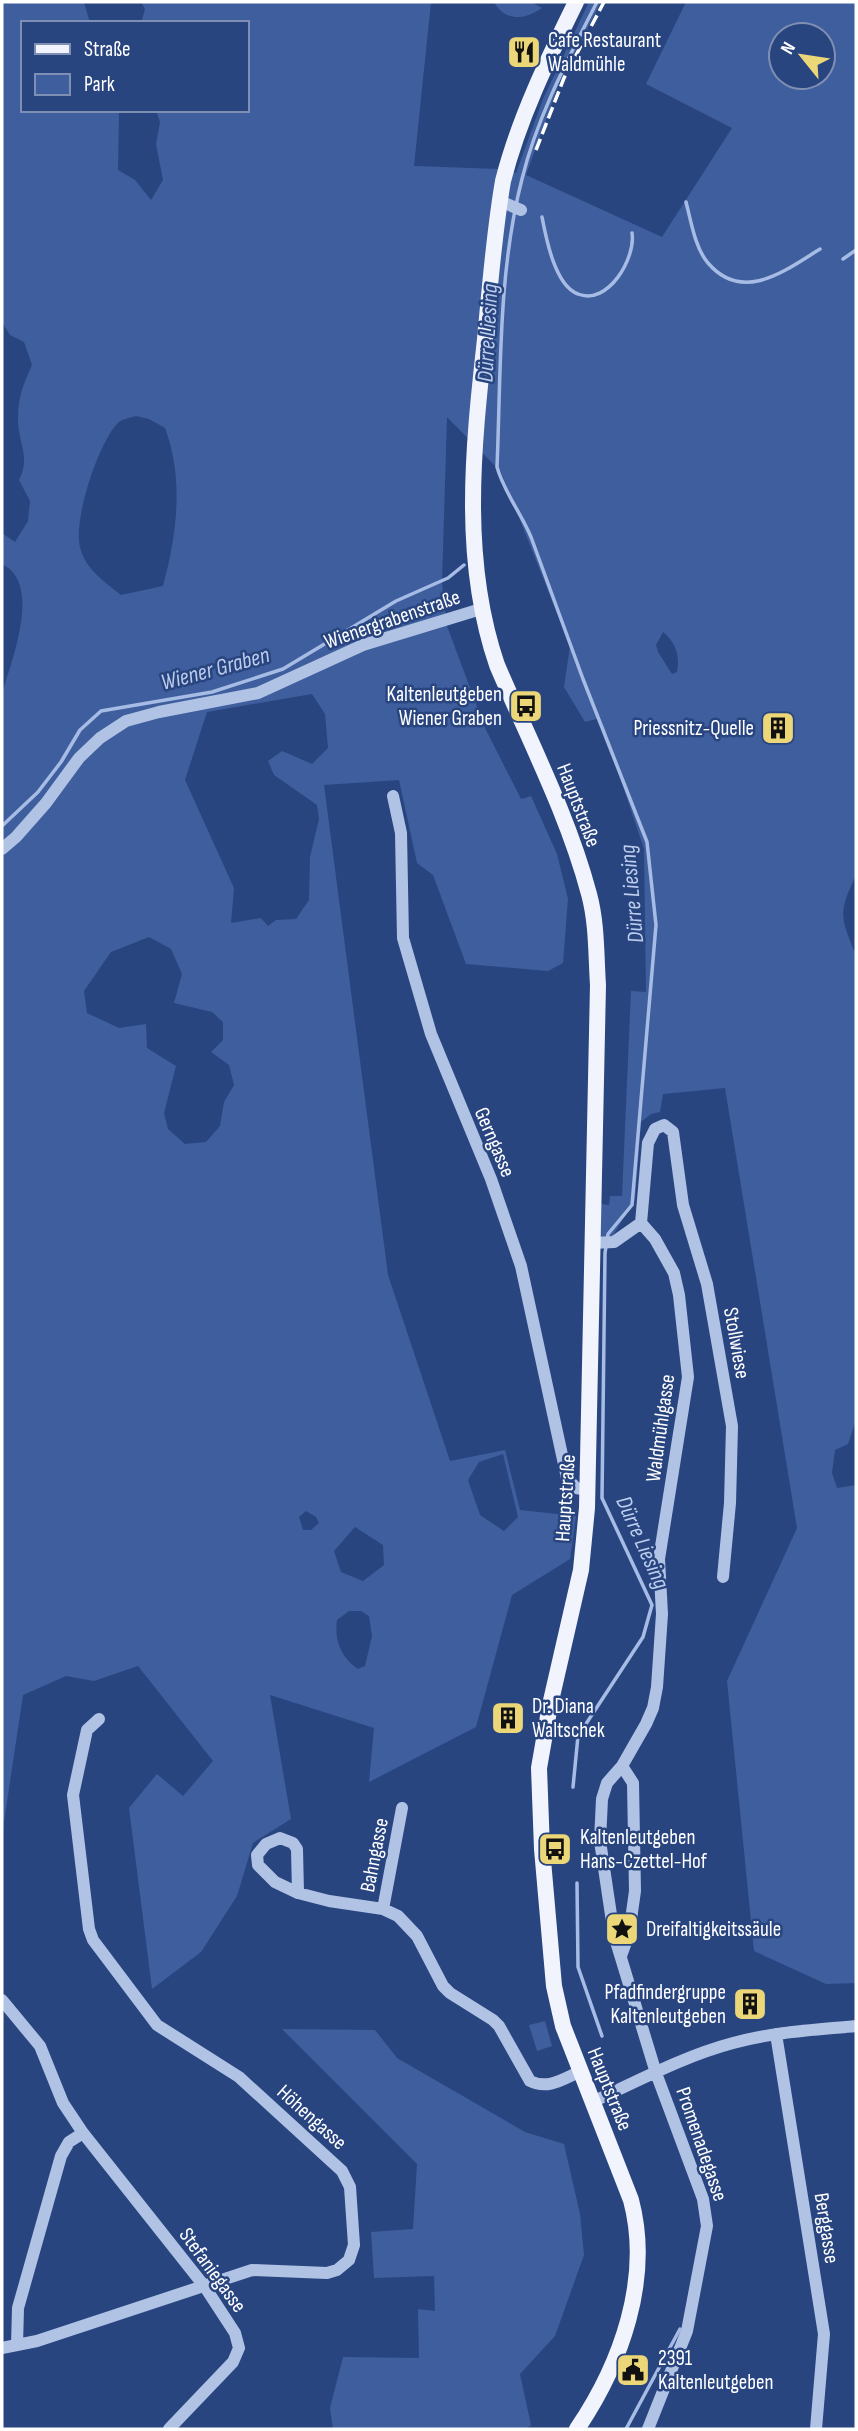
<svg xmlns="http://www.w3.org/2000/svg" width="858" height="2431" viewBox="0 0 858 2431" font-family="'Sofia Sans Condensed',sans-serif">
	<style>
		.green { fill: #3e5e9d; fill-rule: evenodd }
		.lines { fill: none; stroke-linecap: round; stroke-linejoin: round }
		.stream { stroke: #a6bce5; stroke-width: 3.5 }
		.minor { stroke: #b1c3e5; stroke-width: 12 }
		.major { stroke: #f1f4fd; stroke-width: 16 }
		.rail { stroke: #fff; stroke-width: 3.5; stroke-dasharray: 12 5; stroke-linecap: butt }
		.labels { text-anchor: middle; stroke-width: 5; stroke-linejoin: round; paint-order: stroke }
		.poi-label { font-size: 21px; fill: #fff; stroke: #294580; text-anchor: start }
		.street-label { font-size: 21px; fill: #fff; stroke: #294580 }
		.water-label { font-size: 23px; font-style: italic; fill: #bccded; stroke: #294580 }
	</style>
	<rect width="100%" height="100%" fill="#294580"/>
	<path class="green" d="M2 2H84L90 23H23V110H117L119 114 118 170 135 180 151 200 163 180 156 144 160 122 156 110H247V23H141L145 9 141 2H431L414 166 499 169 516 173 543 99 589 2H601L560 81 526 175 662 237 732 128 646 84 686 2H856V875C837 915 841 917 856 956V1420L848 1444 835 1450 832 1473 837 1488 856 1485V1983L826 1984 754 1951 727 1681 797 1528 725 1088 663 1094 660 1112 651 1114 641 1122 635 1200 612 1237 599 1238 601 1204 609 1205 610 1196H622L631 991 646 992 644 849 600 718 585 722 564 687 570 646 501 472 447 417 442 583 447 626 485 728 521 799 531 796 557 854 568 899 563 963 548 971 466 964 433 875 417 863 399 780 324 785 388 1275 450 1461 505 1450 520 1510 576 1516 570 1559 512 1595 476 1727 369 1782 374 1728 270 1695 291 1819 253 1843 237 1896 201 1952 152 1989 129 1808 157 1774 183 1796 213 1761 138 1666 94 1681 66 1676 23 1695 2 1835V694C11 661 43 584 2 564V533L15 542 28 521 30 501 19 480C31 457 18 443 18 419 18 397 23 385 32 365L24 342 10 335 2 322ZM781 35H823V77H781ZM136 416 149 419 165 428C184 479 177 534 163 586L121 595C105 582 85 569 80 547 73 520 98 444 117 424 121 419 129 418 136 416ZM663 632C676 643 680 655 677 672L672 674 658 652 656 645ZM312 694 325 714 328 748 312 764 282 751 268 761 274 775 317 805 319 819 310 857 309 900 296 919 276 920 268 926 261 918 231 923 234 888 185 780 207 712ZM149 937 171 949 182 974 174 1003 212 1012 223 1022V1040L211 1052 229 1065 234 1085 224 1102 220 1126 206 1142 185 1144 168 1129 164 1113 176 1066 147 1048 146 1024 119 1028 87 1013 84 991 111 952ZM503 1454 518 1517 504 1531 480 1515 468 1480 479 1462ZM306 1511 316 1517 319 1523 311 1530H303L299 1517ZM355 1527 383 1545 384 1565 363 1581 341 1572 334 1551ZM349 1611H361L369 1616 372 1636 365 1666 358 1669C341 1658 334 1640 337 1620Z
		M494 2H531L542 8C525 20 505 22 494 2Z
		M545 2021 552 2046 537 2051 529 2025Z
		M282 2029 375 2030 397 2058 525 2132 564 2144 580 2214 584 2255 555 2336 520 2374 531 2425 526 2429H333L330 2408 343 2357 419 2358 418 2309 435 2311 434 2276 374 2278 371 2232 413 2229 417 2164Z"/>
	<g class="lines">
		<path class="stream" d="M686 202C691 221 695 248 708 263 743 304 786 270 820 249
			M542 217C546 238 555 286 578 294 608 306 636 258 632 233
			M843 259 856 250
			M2 826 38 792 61 762 80 730 101 711 212 692 283 669 396 601 448 578 464 565
			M573 1787 578 1736 643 1637 652 1605 602 1498 605 1253 608 1234 632 1205 656 925 647 842 583 679 531 537C521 513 504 492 497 467 501 372 498 272 522 179 537 117 568 59 597 2
			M577 1883 578 1967 602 2036
			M626 2429 680 2329"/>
		<path class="minor" d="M500 201 521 210
			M393 796 401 833 403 938 431 1034 491 1179 521 1266 567 1478 576 1488 588 1490
			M2 849 16 837 46 803 79 758 100 738 126 721 159 712 258 693 363 645 481 609
			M592 1243 614 1242 641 1223
			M298 1893 275 1882 258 1865 257 1855 266 1844 280 1838 293 1843 297 1849 298 1893 329 1901 383 1909 398 1916 417 1936 443 1986 450 1993 493 2020 499 2026 530 2081C548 2090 563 2079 579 2072
			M383 1909 402 1808
			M621 1956 629 1934 635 1891 633 1783 622 1766
			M2 2000 40 2046 63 2103 83 2133 205 2287 235 2333 239 2348 233 2362 169 2429
			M776 2034 824 2334 816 2429
			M592 2102C638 2081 684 2056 733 2043 773 2032 815 2030 856 2026
			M17 2345 18 2308 61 2156 69 2142 83 2133
			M2 2348 37 2341 252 2270 327 2273 337 2270 349 2260 354 2245 350 2187 342 2171 239 2077 157 2025 93 1940 89 1929 73 1795 87 1730 99 1719
			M648 2429 687 2331 707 2226 703 2199 656 2073 614 1935 600 1841 602 1799 607 1783 622 1766 646 1724 653 1708 657 1687 662 1614 659 1559 688 1377 679 1295 674 1273 655 1239 641 1223 648 1143 655 1129 664 1125 673 1132 683 1205 707 1284 732 1426 730 1503 723 1577"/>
		<path class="major" d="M576 2C548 59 519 118 503 181 494 233 490 286 485 339 473 448 461 560 497 665 529 740 568 815 589 894 597 923 596 955 598 985L587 1508 581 1570 550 1705 539 1768 542 1849 554 1986 563 2026 631 2200C652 2279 621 2364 577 2429"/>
		<path class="rail" d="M536 150 564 78 604 2"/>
	</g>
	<defs>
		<g id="restaurant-square" transform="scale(1.75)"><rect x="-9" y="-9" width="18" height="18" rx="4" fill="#ecd778" stroke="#294580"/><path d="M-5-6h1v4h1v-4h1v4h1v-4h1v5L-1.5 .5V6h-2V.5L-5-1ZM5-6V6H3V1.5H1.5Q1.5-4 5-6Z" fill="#111"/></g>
		<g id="bus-square" transform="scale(1.75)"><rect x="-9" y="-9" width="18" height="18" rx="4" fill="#ecd778" stroke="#294580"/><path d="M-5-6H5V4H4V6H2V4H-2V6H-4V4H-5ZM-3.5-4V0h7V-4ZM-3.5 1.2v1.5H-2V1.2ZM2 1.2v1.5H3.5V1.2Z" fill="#111"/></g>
		<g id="building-square" transform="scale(1.75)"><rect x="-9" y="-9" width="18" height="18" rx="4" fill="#ecd778" stroke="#294580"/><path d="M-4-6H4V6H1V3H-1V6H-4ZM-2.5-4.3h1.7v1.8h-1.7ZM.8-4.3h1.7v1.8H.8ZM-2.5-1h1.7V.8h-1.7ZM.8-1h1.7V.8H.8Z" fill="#111"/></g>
		<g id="sight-square" transform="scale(1.75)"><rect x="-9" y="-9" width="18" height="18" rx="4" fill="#ecd778" stroke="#294580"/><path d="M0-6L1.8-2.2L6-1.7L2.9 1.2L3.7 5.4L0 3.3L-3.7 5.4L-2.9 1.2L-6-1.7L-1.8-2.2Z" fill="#111"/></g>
		<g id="civic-square" transform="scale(1.75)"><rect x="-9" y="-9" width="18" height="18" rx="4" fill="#ecd778" stroke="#294580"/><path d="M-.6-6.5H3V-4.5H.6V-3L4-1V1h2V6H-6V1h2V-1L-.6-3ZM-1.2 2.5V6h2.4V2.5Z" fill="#111"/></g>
	</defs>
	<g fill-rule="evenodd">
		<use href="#restaurant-square" x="524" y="52"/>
		<use href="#bus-square" x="526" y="706"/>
		<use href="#building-square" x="778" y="728"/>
		<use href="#building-square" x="508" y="1718"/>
		<use href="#bus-square" x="555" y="1849"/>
		<use href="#sight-square" x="622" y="1929"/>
		<use href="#building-square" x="750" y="2004"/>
		<use href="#civic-square" x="633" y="2370"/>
	</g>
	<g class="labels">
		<g class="poi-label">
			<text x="548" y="47">Cafe Restaurant<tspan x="548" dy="24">Waldmühle</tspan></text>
			<text x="502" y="701" text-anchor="end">Kaltenleutgeben<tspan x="502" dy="24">Wiener Graben</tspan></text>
			<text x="754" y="735" text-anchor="end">Priessnitz-Quelle</text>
			<text x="532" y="1713">Dr. Diana<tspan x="532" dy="24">Waltschek</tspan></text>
			<text x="580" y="1844">Kaltenleutgeben<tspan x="580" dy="24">Hans-Czettel-Hof</tspan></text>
			<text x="646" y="1936">Dreifaltigkeitssäule</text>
			<text x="726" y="1999" text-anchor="end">Pfadfindergruppe<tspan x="726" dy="24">Kaltenleutgeben</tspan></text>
			<text x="658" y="2365">2391<tspan x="658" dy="24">Kaltenleutgeben</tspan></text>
		</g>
		<g class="street-label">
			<text transform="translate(392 619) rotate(-19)" y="7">Wienergrabenstraße</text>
			<text transform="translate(579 805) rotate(69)" y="7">Hauptstraße</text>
			<text transform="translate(495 1142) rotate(67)" y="7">Gerngasse</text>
			<text transform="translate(737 1343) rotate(80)" y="7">Stollwiese</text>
			<text transform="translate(660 1428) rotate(-82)" y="7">Waldmühlgasse</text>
			<text transform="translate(565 1498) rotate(-86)" y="7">Hauptstraße</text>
			<text transform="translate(374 1855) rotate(-79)" y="7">Bahngasse</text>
			<text transform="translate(610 2089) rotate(68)" y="7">Hauptstraße</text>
			<text transform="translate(312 2117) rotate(42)" y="7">Höhengasse</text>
			<text transform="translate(702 2144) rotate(71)" y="7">Promenadegasse</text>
			<text transform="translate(827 2228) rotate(81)" y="7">Berggasse</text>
			<text transform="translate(213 2270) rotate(54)" y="7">Stefaniegasse</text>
		</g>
		<g class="water-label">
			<text transform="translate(487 333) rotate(-87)" y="8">Dürre Liesing</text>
			<text transform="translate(215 668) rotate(-15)" y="8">Wiener Graben</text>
			<text transform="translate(631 894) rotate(-95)" y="8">Dürre Liesing</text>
			<text transform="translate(643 1542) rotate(66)" y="8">Dürre Liesing</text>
		</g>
	</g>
	<rect width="858" height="2431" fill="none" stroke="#ffffff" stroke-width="7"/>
	<rect x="21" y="21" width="228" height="91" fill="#294580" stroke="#7f8fb3" stroke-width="2"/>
	<rect x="35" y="44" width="35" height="10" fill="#f1f4fd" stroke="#7f8fb3" stroke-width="2"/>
	<text x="84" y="56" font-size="21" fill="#ffffff">Straße</text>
	<rect x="35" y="74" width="35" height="21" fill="#3e5e9d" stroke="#7f8fb3" stroke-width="2"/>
	<text x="84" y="91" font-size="21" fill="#ffffff">Park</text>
	<g transform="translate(802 56) rotate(300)"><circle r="33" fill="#294580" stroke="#7f8fb3" stroke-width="2"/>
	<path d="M0-5L12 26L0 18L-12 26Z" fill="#ecd778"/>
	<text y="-10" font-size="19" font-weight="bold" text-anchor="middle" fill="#ffffff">N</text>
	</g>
</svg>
